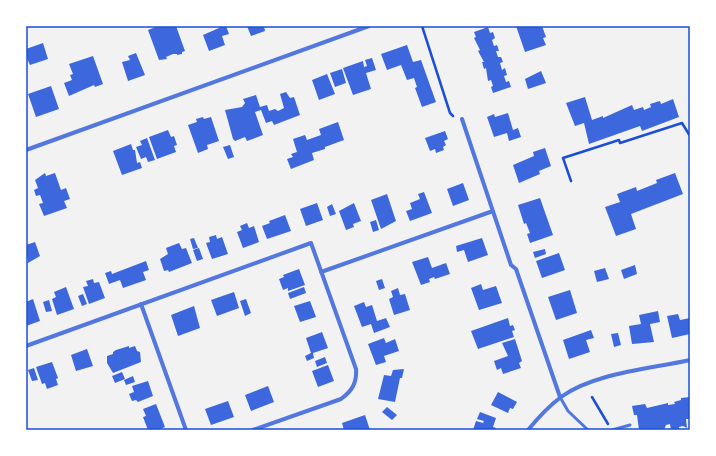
<svg xmlns="http://www.w3.org/2000/svg" width="716" height="456" viewBox="0 0 716 456" font-family="Literata,serif">
	<style>
		.building { fill: #3d67dc }
		.lines { fill: none; stroke-linecap: round; stroke-linejoin: round }
		.path { stroke: #1d4ed8; stroke-width: 2.5 }
		.service { stroke: #5277de; stroke-width: 3 }
		.minor { stroke: #5277de; stroke-width: 4 }
		.neatline { fill: none; stroke: #1d4ed8; stroke-width: 1.5 }
	</style>
	<rect width="100%" height="100%" fill="#f2f2f2"/>
	<path class="building" d="M155 26H176L185 51 182 52V54L177 55V54H173L166 57 167 59 159 60 148 30 156 27Z
		M219 26H226L229 34 222 36 225 45 209 51 203 35 219 28Z
		M247 26H264L265 31 251 36Z
		M516 26H542L546 37 543 38 546 45 525 52Z
		M488 27 490 33 493 32 495 38 492 40 494 46 497 45 499 51H496L498 57H501L503 62 500 63 502 70 505 68 507 75 504 76 506 82 509 81 511 87 493 93 491 87 493 86 491 80 488 81 486 68 484 69 482 62H484L478 51 480 50 474 38 476 37 474 32Z
		M43 43 48 59 30 65 26 56V49Z
		M407 45 413 62 421 60 436 102 422 107 415 88 417 87 414 78 407 80 401 65 387 70 381 54Z
		M136 53 145 75 128 81 122 62 130 60 128 56Z
		M93 56 103 84 95 87 94 85 69 96 64 83 72 80 70 75 73 74 69 64Z
		M372 58 376 70 366 73 371 89 353 95 343 68 363 61 364 67 367 66 365 60Z
		M342 69 346 83 335 87 330 73Z
		M541 71 546 83 528 89 525 79Z
		M327 74 335 94 319 100 312 80Z
		M51 86 59 109 36 117 28 94Z
		M286 92 290 98 294 97 300 115 274 125 272 121 266 123 261 110 255 112 263 135 247 141 245 137 235 141 233 139 225 110 242 107 245 103 243 99 256 95 260 107 267 105 269 111 275 109 278 111 284 108 280 94Z
		M585 97 592 120 603 116V118L632 105 634 110 643 107 644 110 651 107 650 104 660 101 661 104 673 99 679 117 642 131 640 126 589 144 584 123 575 126 566 103Z
		M508 113 513 130 518 128 521 137 509 141 507 133 494 137 487 117 494 114 495 117Z
		M203 117 204 119 211 117 219 141 207 145 208 149 198 153 188 125 197 122 196 119Z
		M338 122 344 140 325 147V149L312 153 314 160 291 169 287 159 293 157 291 154 297 152 293 139 305 135 307 140 321 135 319 129Z
		M168 130 171 137 174 136 177 145 174 146 176 152 157 159 149 137Z
		M445 131 448 139 444 141 446 145 443 147 444 150 436 153 435 149 430 151 425 138Z
		M147 138 155 160 148 162 146 157 141 159 136 147 142 145 140 141Z
		M131 144 133 150H135L137 163 140 162 142 168 122 175 113 151Z
		M230 145 234 157 228 159 223 147Z
		M545 148 551 166 539 171 540 174 519 183 513 165 534 156 533 152Z
		M45 173 46 176 55 173 61 190 66 188 70 199 64 201 67 208 44 216 39 204 43 203 40 195 36 196 34 190 38 188 35 180Z
		M675 173 683 194 631 214 636 229 616 236 605 207 620 202 617 194 636 187 637 191 657 183 656 180Z
		M463 183 469 200 453 206 447 189Z
		M424 192 432 213 410 221 406 211 412 209 410 203 420 199 418 194Z
		M387 194 396 221 381 229 371 200Z
		M540 198 553 235 530 243 527 234 530 233 526 223 524 224 518 205Z
		M317 203 323 220 306 226 300 209Z
		M354 203 361 221 353 224 354 227 346 230 339 211Z
		M332 204 336 214 330 216 327 207Z
		M285 215 291 231 267 239 262 226 270 223 269 221Z
		M376 220 379 230 373 232 370 222Z
		M247 223 249 228 254 226 259 242 243 248 237 232 242 230 240 226Z
		M216 235 217 239 222 237 228 254 212 259 206 243 210 242 209 237Z
		M194 238 198 248 193 249 190 239Z
		M482 238 488 255 468 262 464 250 457 252 456 246Z
		M35 242 40 256 28 263 26 245Z
		M179 243 182 249 186 248 192 263 169 272 168 270 164 271 160 259 168 254 166 248Z
		M199 248 203 259 197 261 193 250Z
		M545 249 546 254 535 258 533 252Z
		M559 253 565 270 542 278 536 261Z
		M428 257 432 268 446 263 450 274 435 279 434 277 429 279 430 282 421 285 412 262Z
		M146 261 149 270 143 272 146 280 123 288 120 280 109 284 105 273 111 271 112 274Z
		M635 265 637 274 624 279 621 270Z
		M605 268 609 279 597 282 594 271Z
		M299 269 305 285 288 291V288L283 290 279 279 284 277 283 275Z
		M93 279 94 283 99 282 105 298 89 304 83 287 88 286 86 281Z
		M382 279 385 288 379 290 376 281Z
		M481 284 483 290 496 286 502 303 479 310 471 288Z
		M66 287 74 309 57 315 52 299 56 297 54 292Z
		M304 287 306 293 290 299 288 293Z
		M398 288 400 295 405 294 410 310 394 315 389 299 393 297 391 291Z
		M570 290 577 313 556 320 548 297Z
		M234 292 239 308 217 316 211 300Z
		M83 294 87 304 82 306 78 296Z
		M33 299 40 321 26 326V302Z
		M246 299 251 313 245 316 240 301Z
		M49 300 52 311 46 312 43 302Z
		M310 301 316 317 300 322 294 306Z
		M364 302 366 307 372 305 377 321 386 318 390 327 374 333 371 324 362 327 354 306Z
		M194 306 200 328 178 336 171 315Z
		M658 311 660 322 650 324 654 342 632 344 629 326 641 324 639 315Z
		M678 314 680 320 690 318V334L672 338 667 316Z
		M508 318 510 326 513 325 515 330 512 331 514 337 478 349 471 331Z
		M591 330 594 338 586 340 590 352 569 359 563 340Z
		M322 332 328 348 313 353 314 358 307 361 305 356 311 353 306 338Z
		M618 333 621 345 614 347 611 334Z
		M384 338 386 343 395 339 399 351 384 356 386 362 376 365 368 344Z
		M515 339 522 361 519 363 521 368 503 374 501 368 497 370 494 361 508 356 502 343Z
		M129 346V348L135 346 137 351 140 352 141 362 113 373 107 363V356L113 354V352L116 350Z
		M87 349 93 366 76 371 71 355Z
		M325 357 327 363 317 367 315 361Z
		M52 362 58 378 56 379 58 385 47 389 45 383 42 384 36 367Z
		M328 365 334 381 318 387 312 371Z
		M34 368 38 380 32 381 28 370Z
		M404 369 402 378H400L395 402 378 399 384 375 391 376 393 370Z
		M122 372 125 379 115 383 112 376Z
		M133 376 135 382 126 385 124 380Z
		M148 381 153 396 138 402 136 400 132 401 129 394 134 392 132 386Z
		M268 386 274 402 251 411 245 395Z
		M498 392 517 402 513 409 510 408 508 413 491 405Z
		M690 397V419H686L687 428 683 426 679 427V430H671L670 424 666 425 664 430H639L637 415H634L632 406 645 404 647 408 668 403V405L675 404 674 402 681 400V398Z
		M228 401 234 417 211 425 205 409Z
		M156 404 165 427 158 430H148L143 417 146 416 143 409Z
		M387 407 397 415 392 420 382 412Z
		M480 412 496 418 493 427 496 428 495 430H473L476 421 483 423 484 421 477 419Z
		M365 415 370 430H344L342 423Z"/>
	<g class="lines">
		<path class="path" d="M422 26 450 113 453 116
			M571 181 563 158 619 140 620 143 682 123 690 136
			M592 397 608 424"/>
		<path class="service" d="M560 397 568 411 588 430
			M612 430 630 425"/>
		<path class="minor" d="M462 119 511 265 516 269 560 397
			M26 150 369 26
			M321 272 493 211
			M141 304 186 430
			M26 346 311 243 356 369C357 383 352 391 341 399L253 430
			M528 430C537 419 549 406 561 397 594 373 650 369 690 360"/>
	</g>
	<rect width="716" height="456" fill="none" stroke="#ffffff" stroke-width="54"/>
	<rect x="27" y="27" width="662" height="402" class="neatline"/>
</svg>
